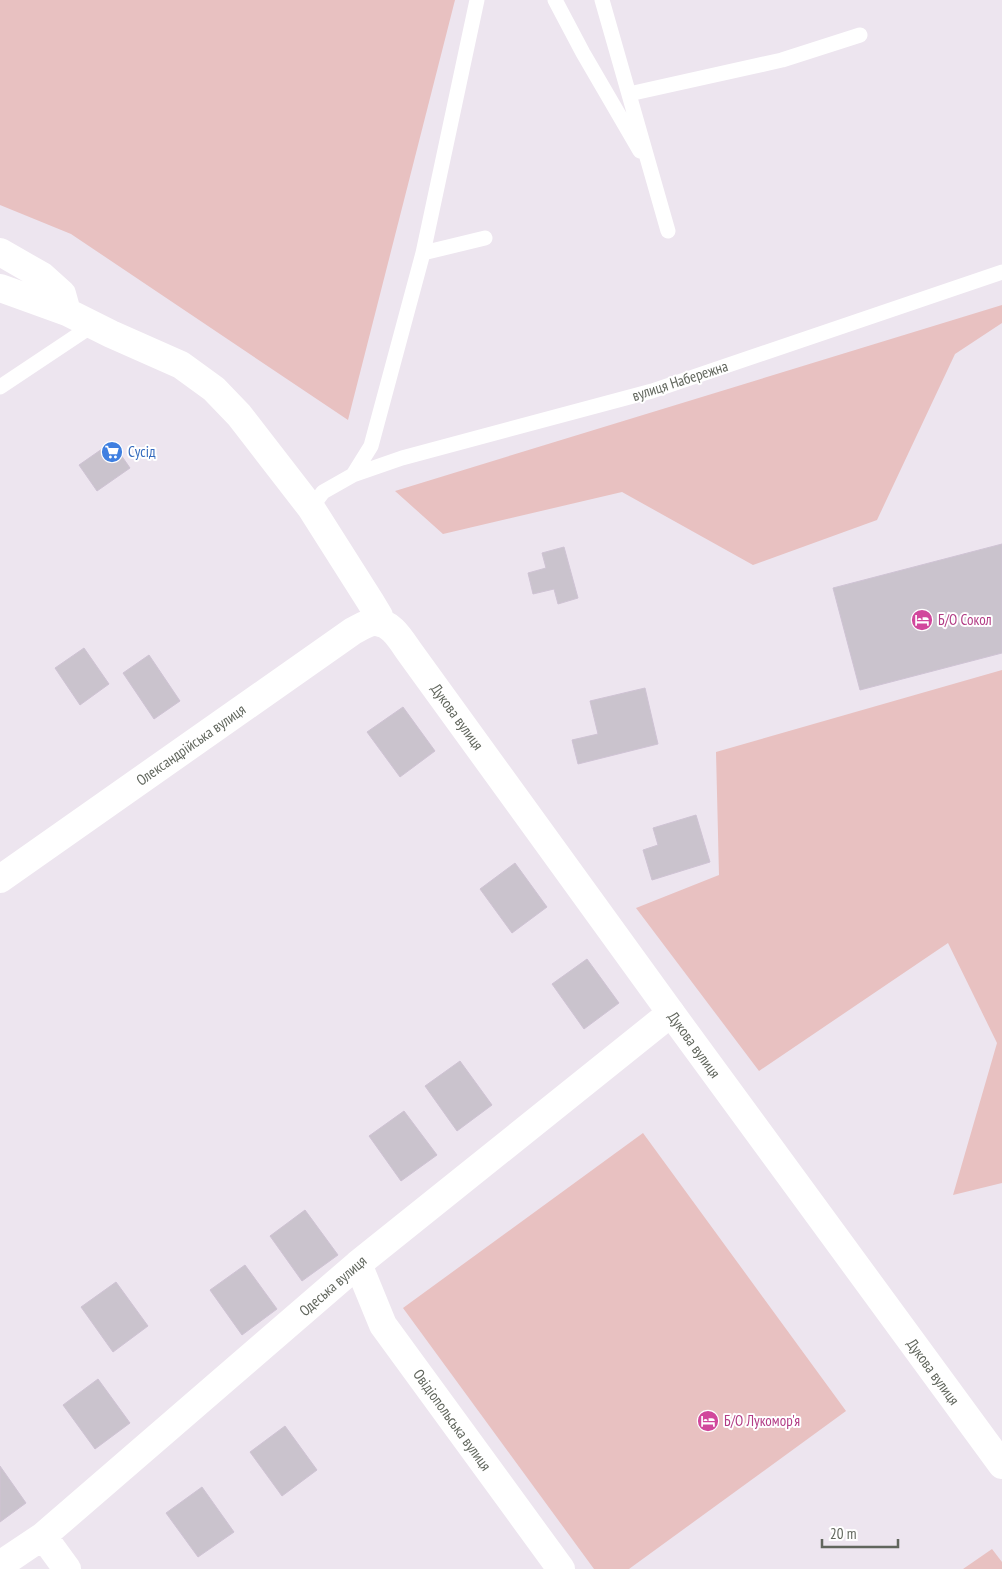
<svg xmlns="http://www.w3.org/2000/svg" width="1002" height="1569" viewBox="0 0 1002 1569" font-family="'PT Sans Narrow',sans-serif">
	<style>
		.green { fill: #e8c1c1 }
		.building { fill: #cac3cd; stroke: #cfc3d4 }
		.lines { fill: none; stroke-linecap: round; stroke-linejoin: round }
		.service { stroke: #fff; stroke-width: 15 }
		.minor { stroke: #fff; stroke-width: 28 }
		.tertiary { stroke: #fff; stroke-width: 28 }
		.labels { text-anchor: middle; stroke-width: 4; stroke-linejoin: round; paint-order: stroke }
		.street-label { font-size: 15px; fill: #61665d; stroke: #fff }
		.shop-label { font-size: 15px; fill: #366cbe; stroke: #fff; text-anchor: start }
		.hotel-label { font-size: 15px; fill: #b23c85; stroke: #fff; text-anchor: start }
	</style>
	<rect width="100%" height="100%" fill="#ede5ef"/>
	<path class="green" d="M0 0H455L348 420 71 234 0 205Z
		M1002 305V323L955 354 877 520 753 565 622 492 443 534 395 491Z
		M1002 670V1183L953 1195 997 1043 948 943 759 1071 636 908 719 875 716 752Z
		M643 1133 846 1411 629 1569H594L403 1308Z
		M992 1549 1002 1562V1569H963Z"/>
	<path class="building" d="M112 442 130 468 97 491 79 465Z
		M1002 544V653L860 690 833 588Z
		M564 547 578 598 558 604 554 589 533 594 528 573 546 568 542 553Z
		M84 648 109 684 80 705 55 668Z
		M149 655 180 701 154 719 123 673Z
		M645 688 658 744 578 764 572 740 598 734 590 701Z
		M403 707 435 751 400 777 367 732Z
		M696 815 710 862 652 880 643 850 658 845 653 828Z
		M515 863 547 907 512 933 480 889Z
		M587 959 619 1003 584 1029 552 984Z
		M460 1061 492 1105 457 1131 425 1086Z
		M404 1111 437 1155 401 1181 369 1136Z
		M305 1210 338 1255 302 1281 270 1236Z
		M245 1265 277 1309 242 1335 210 1290Z
		M116 1282 148 1326 113 1352 81 1307Z
		M98 1379 130 1423 95 1449 63 1405Z
		M285 1426 317 1470 282 1496 250 1452Z
		M0 1466 26 1503 0 1522Z
		M202 1487 234 1532 198 1557 166 1513Z"/>
	<g class="lines">
		<path class="service" d="M555 0 583 53 640 151
			M602 0 668 231
			M629 94 782 60 860 35
			M423 253 485 238
			M0 387 93 325
			M353 475 402 458 652 391 1002 272
			M311 508 323 492 353 475 371 446 423 253 477 0"/>
		<path class="minor" d="M0 252 42 276 62 294 67 312 0 288
			M67 312 111 334 181 365 214 389 239 415 311 508 370 601 379 616 380 623
			M358 1264 383 1325 561 1569
			M43 1536 67 1569
			M0 1565 43 1536 358 1264 671 1013"/>
		<path class="tertiary" d="M0 879 353 631C359 628 368 622 375 622 392 622 402 642 411 654L671 1013 1002 1465"/>
	</g>
	<defs>
		<g id="supermarket-disc" transform="scale(1.125)"><circle r="9.5" fill="#3f7fe0" stroke="#fff"/><path d="M-6-5.5h2.5l.6 2H6L4.5 2H-2.5L-4.4-4H-6ZM-1.5 3.2a1.3 1.3 0 1 0 .1 0ZM3 3.2a1.3 1.3 0 1 0 .1 0Z" fill="#fff"/></g>
		<g id="hotel-disc" transform="scale(1.125)"><circle r="9.5" fill="#d1479c" stroke="#fff"/><path d="M-6-4.5h1.5V1H6V5H4.5V3h-9V5H-6ZM-4 0a1.8 1.8 0 1 1 3.6 0ZM.5 0V-2.5h3Q6-2.5 6 0Z" fill="#fff"/></g>
	</defs>
	<g fill-rule="evenodd">
		<use href="#supermarket-disc" x="112" y="452"/>
		<use href="#hotel-disc" x="922" y="620"/>
		<use href="#hotel-disc" x="708" y="1421"/>
	</g>
	<g class="labels">
		<g class="street-label">
			<text transform="translate(680 381) rotate(-18)" y="5">вулиця Набережна</text>
			<text transform="translate(457 717) rotate(54)" y="5">Дукова вулиця</text>
			<text transform="translate(191 745) rotate(-35)" y="5">Олександрійська вулиця</text>
			<text transform="translate(694 1045) rotate(54)" y="5">Дукова вулиця</text>
			<text transform="translate(333 1286) rotate(-41)" y="5">Одеська вулиця</text>
			<text transform="translate(933 1372) rotate(54)" y="5">Дукова вулиця</text>
			<text transform="translate(452 1420) rotate(54)" y="5">Овідіопольська вулиця</text>
		</g>
		<g class="shop-label">
			<text x="128" y="457">Сусід</text>
		</g>
		<g class="hotel-label">
			<text x="938" y="625">Б/О Сокол</text>
			<text x="724" y="1426">Б/О Лукомор'я</text>
		</g>
	</g>
	<path d="M822 1539v8h76v-8" fill="none" stroke="#61665d" stroke-width="2.5"/>
	<text x="830" y="1539" font-size="15" fill="#61665d" stroke="#ffffff" stroke-width="4" paint-order="stroke">20 m</text>
</svg>
